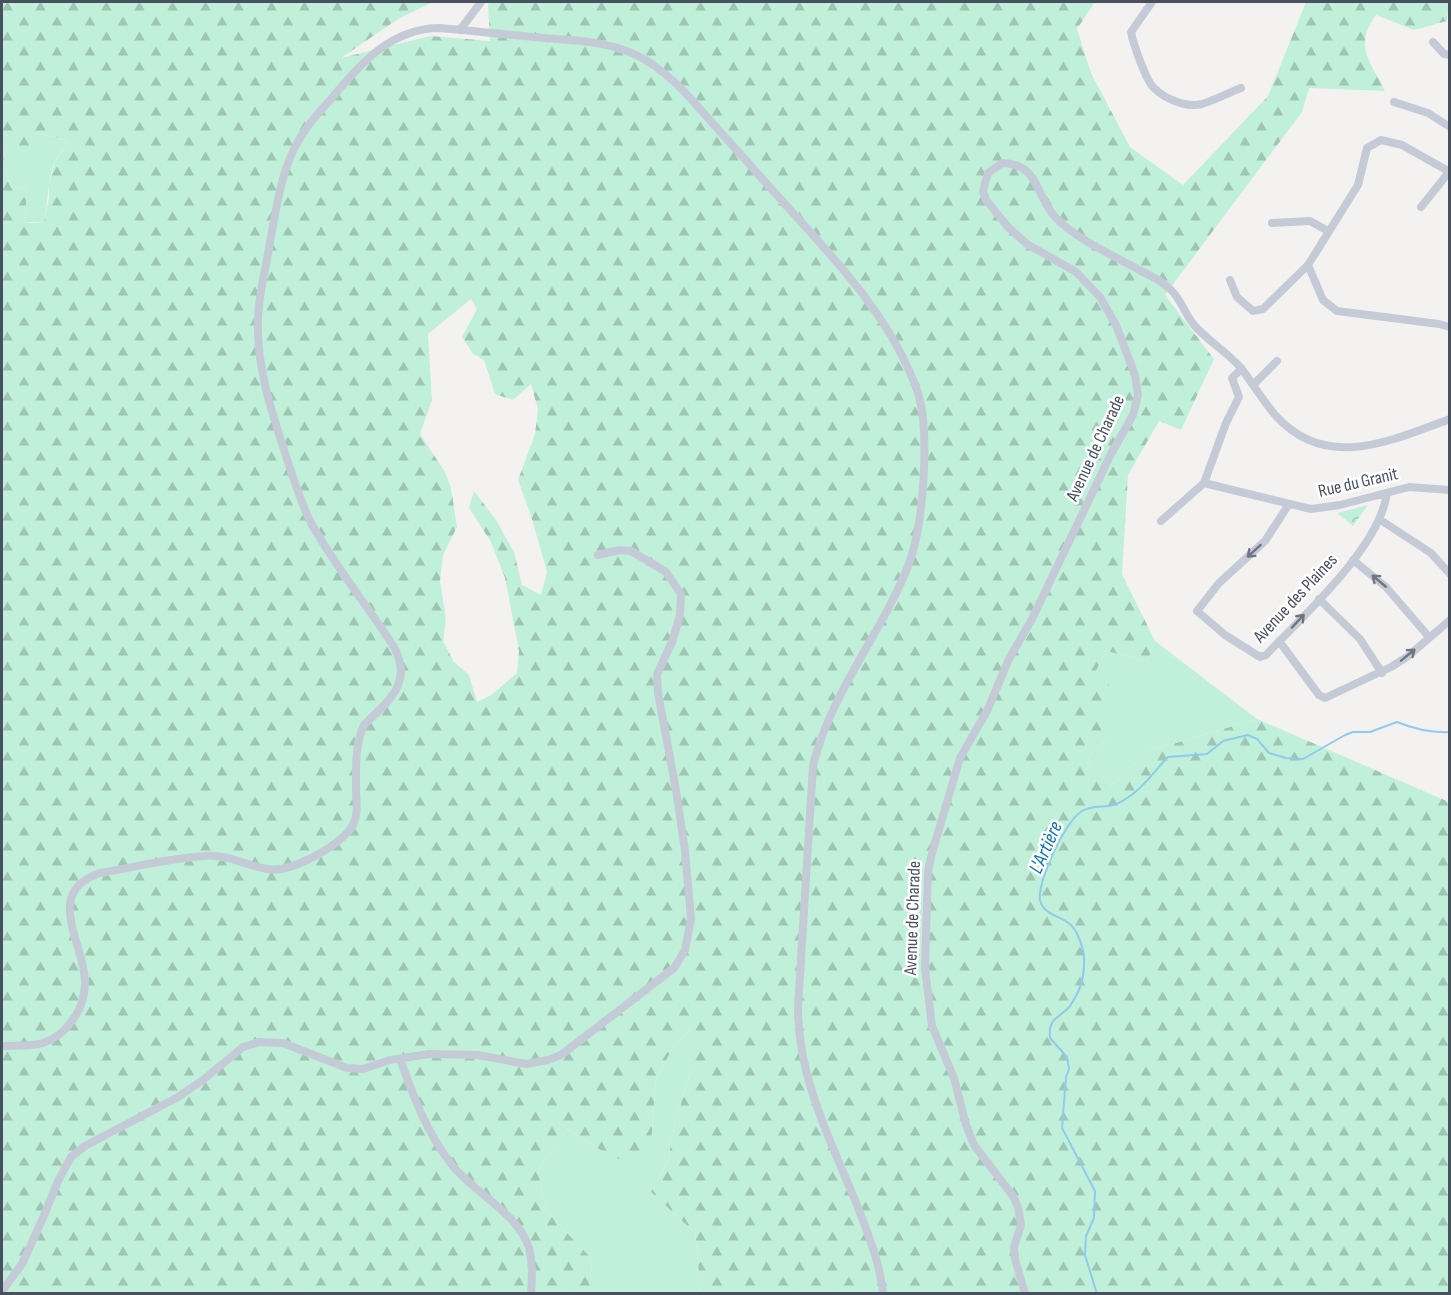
<svg xmlns="http://www.w3.org/2000/svg" width="1451" height="1295" viewBox="0 0 1451 1295" font-family="'Sofia Sans Condensed',sans-serif">
	<style>
		.green { fill: #c1f0da }
		.forest { fill: url(#forest-firs); fill-rule: evenodd }
		.park { fill: url(#park-crowns) }
		.lines { fill: none; stroke-linecap: round; stroke-linejoin: round }
		.stream { stroke: #8ecbed; stroke-width: 2 }
		.minor { stroke: #c5cbd6; stroke-width: 8 }
		.oneway { stroke: #6e7683 }
		.labels { text-anchor: middle; stroke-width: 5; stroke-linejoin: round; paint-order: stroke }
		.street-label { font-size: 18px; fill: #49515f; stroke: #fff }
		.water-label { font-size: 20px; font-style: italic; fill: #0c74af; stroke: #fff }
	</style>
	<defs>
		<pattern id="forest-firs" width="22" height="20" patternUnits="userSpaceOnUse" patternTransform="scale(1.5)"><rect width="22" height="20" fill="#c1f0da"/><path d="M5 1l3.5 6h-7zM16 11l3.5 6h-7z" fill="#9fc5b4"/></pattern>
		<pattern id="park-crowns" width="20" height="18" patternUnits="userSpaceOnUse" patternTransform="scale(1.5)"><rect width="20" height="18" fill="#c1f0da"/><path d="M2 6a3 3 0 1 1 6 0M12 15a3 3 0 1 1 6 0" fill="none" stroke="#9fc5b4"/></pattern>
	</defs>
	<rect width="100%" height="100%" fill="#f4f2f1"/>
	<path class="green" d="M35 133 66 140 67 146C63 151 58 156 55 161 48 176 48 205 44 222H24L28 186 12 188 2 165 7 148Z
		M1155 641 1257 719 1149 751 1111 786 1088 766 1107 734 1096 672 1106 651 1148 661Z
		M692 1027V1068L675 1123 668 1160 651 1192 695 1233 701 1293H589L592 1259 546 1211 538 1170 567 1129 607 1154 652 1133 656 1080 671 1051Z"/>
	<path class="forest" d="M2 2H433L398 19 341 58 430 36 490 41 488 4 491 2H1095L1077 29 1091 73 1130 147 1183 185 1268 96 1306 2H1449L1447 21 1414 30 1376 15C1353 46 1371 62 1385 91L1309 88 1302 112 1165 295 1214 359 1181 430 1159 421 1128 475 1122 574 1155 641 1148 661 1106 651 1096 671 1109 680 1107 734 1088 766 1111 786 1149 751 1257 719 1449 802V1293H701L695 1233 651 1192 668 1160 675 1123 692 1068 691 1028 671 1051 656 1080 652 1133 636 1166 607 1154 567 1129 538 1170 546 1211 592 1259 589 1293 2 1294ZM36 133 66 140 67 146 55 161 49 184V198L44 222 32 223 24 222 28 186 12 188 2 165 7 148H34ZM471 299 477 309 462 337 473 354 484 360 495 394 513 400 531 384 538 409 535 434 518 480 531 516 547 572 541 595 522 585 514 552 496 520 474 491 469 508 491 542 505 578 519 651 517 673 491 695 477 702 469 675 454 662 443 641 446 619 440 581 443 555 457 527 451 488 445 472 420 434 432 400 428 334Z"/>
	<path class="park" d="M1368 505 1353 526 1337 513Z"/>
	<g class="lines">
		<path class="stream" d="M1097 1294 1085 1255 1086 1236 1094 1218 1095 1191 1062 1128 1066 1077 1069 1069 1067 1057 1050 1038C1048 1017 1059 1019 1070 1006 1080 992 1085 975 1084 959 1084 949 1078 932 1071 925 1062 916 1043 915 1040 900 1037 881 1066 820 1082 811 1090 806 1100 807 1109 806 1117 805 1123 801 1130 796 1145 786 1155 770 1168 757L1207 754 1223 741 1248 735 1257 739 1269 753 1286 758 1303 759 1345 735 1353 732H1370L1397 722C1414 729 1430 733 1450 732"/>
		<path class="minor" d="M1152 2 1131 32C1133 43 1146 81 1154 88 1165 99 1186 108 1202 104 1215 100 1228 93 1241 88
			M460 30 481 2
			M1433 42 1444 54 1450 55
			M1394 102 1428 113 1450 127
			M1421 207 1449 172
			M1272 223 1310 221 1328 231
			M1308 265 1323 300 1337 311 1439 324 1450 327
			M1230 280 1237 297 1253 311 1263 309 1308 265 1358 185 1367 148 1381 140 1402 145 1450 172
			M1253 385 1277 361
			M1204 483 1311 509 1340 505 1409 487 1450 490
			M1289 504 1265 541 1219 583 1197 611 1225 635 1260 657 1266 655C1303 616 1380 547 1387 493
			M1379 519 1431 553 1450 574
			M1161 521 1204 483 1226 423 1239 397 1232 378 1241 369
			M1353 560 1386 587 1429 637
			M1319 599 1360 639 1382 673
			M1279 641 1319 695 1325 698 1391 667 1407 657 1450 620
			M2 1046C15 1045 30 1047 43 1043 55 1039 65 1031 72 1021 81 1009 85 996 85 982 84 942 43 892 100 873 135 867 170 858 205 856 227 854 245 865 267 869 290 874 342 845 353 825 359 813 356 801 356 788 356 768 355 744 364 725 389 700 413 684 394 647 367 605 335 566 311 523 301 503 294 480 287 459 272 413 256 367 258 318 259 293 266 267 270 242 277 206 281 169 300 138 308 124 320 111 331 99 360 64 391 28 440 28 475 31 510 35 544 38 576 41 607 41 636 55 672 72 698 108 724 136 748 162 770 188 794 214 843 268 894 323 918 393 929 428 924 497 917 534 912 562 900 586 887 611 861 659 825 713 813 766L798 1008C798 1078 831 1142 857 1205 868 1234 880 1262 883 1294
			M400 1059C414 1097 426 1132 452 1165 473 1192 519 1214 529 1248 533 1263 532 1278 531 1294
			M2 1291 22 1264 43 1218 58 1181 71 1157 85 1146 178 1097 203 1080 243 1047 259 1042 283 1043 347 1068 363 1069 390 1060 429 1054 478 1055 526 1064 548 1060 561 1055 674 968 685 950 691 919 685 851 676 790 658 693 657 674 672 642 680 615 681 594 666 572 631 551 620 550 598 555
			M1025 1294 1015 1259 1014 1247 1021 1225 1018 1207 1013 1196 974 1145 966 1125 954 1078 932 1026 925 968 928 871 932 853 960 758 987 711 1009 659 1032 619 1111 454 1133 415 1138 395 1135 375 1116 325 1100 297 1076 272 1027 244 1008 227 986 200 983 191 988 173 1002 163C1040 164 1035 196 1056 218 1079 241 1113 255 1141 271 1152 276 1163 282 1172 291 1181 300 1185 314 1194 325 1208 341 1227 352 1241 368 1253 384 1263 401 1276 416 1327 472 1392 440 1450 419"/>
	</g>
	<defs><path id="oneway-shaft" d="M-6 0H5M1.5-3L5.5 0L1.5 3" fill="none" stroke-width="1.6" stroke-linecap="round" stroke-linejoin="round" transform="scale(1.5)"/></defs>
	<g class="oneway">
		<use href="#oneway-shaft" transform="translate(1254 551) rotate(138)"/>
		<use href="#oneway-shaft" transform="translate(1379 581) rotate(-140)"/>
		<use href="#oneway-shaft" transform="translate(1298 621) rotate(-47)"/>
		<use href="#oneway-shaft" transform="translate(1408 655) rotate(-39)"/>
	</g>
	<g class="labels">
		<g class="street-label">
			<text transform="translate(1095 448) rotate(-65)" y="6">Avenue de Charade</text>
			<text transform="translate(1358 482) rotate(-13)" y="6">Rue du Granit</text>
			<text transform="translate(1295 598) rotate(-47)" y="6">Avenue des Plaines</text>
			<text transform="translate(912 918) rotate(-88)" y="6">Avenue de Charade</text>
		</g>
		<g class="water-label">
			<text transform="translate(1045 847) rotate(-66)" y="7">L'Artière</text>
		</g>
	</g>
	<rect width="1451" height="1295" fill="none" stroke="#49515f" stroke-width="6"/>
</svg>
